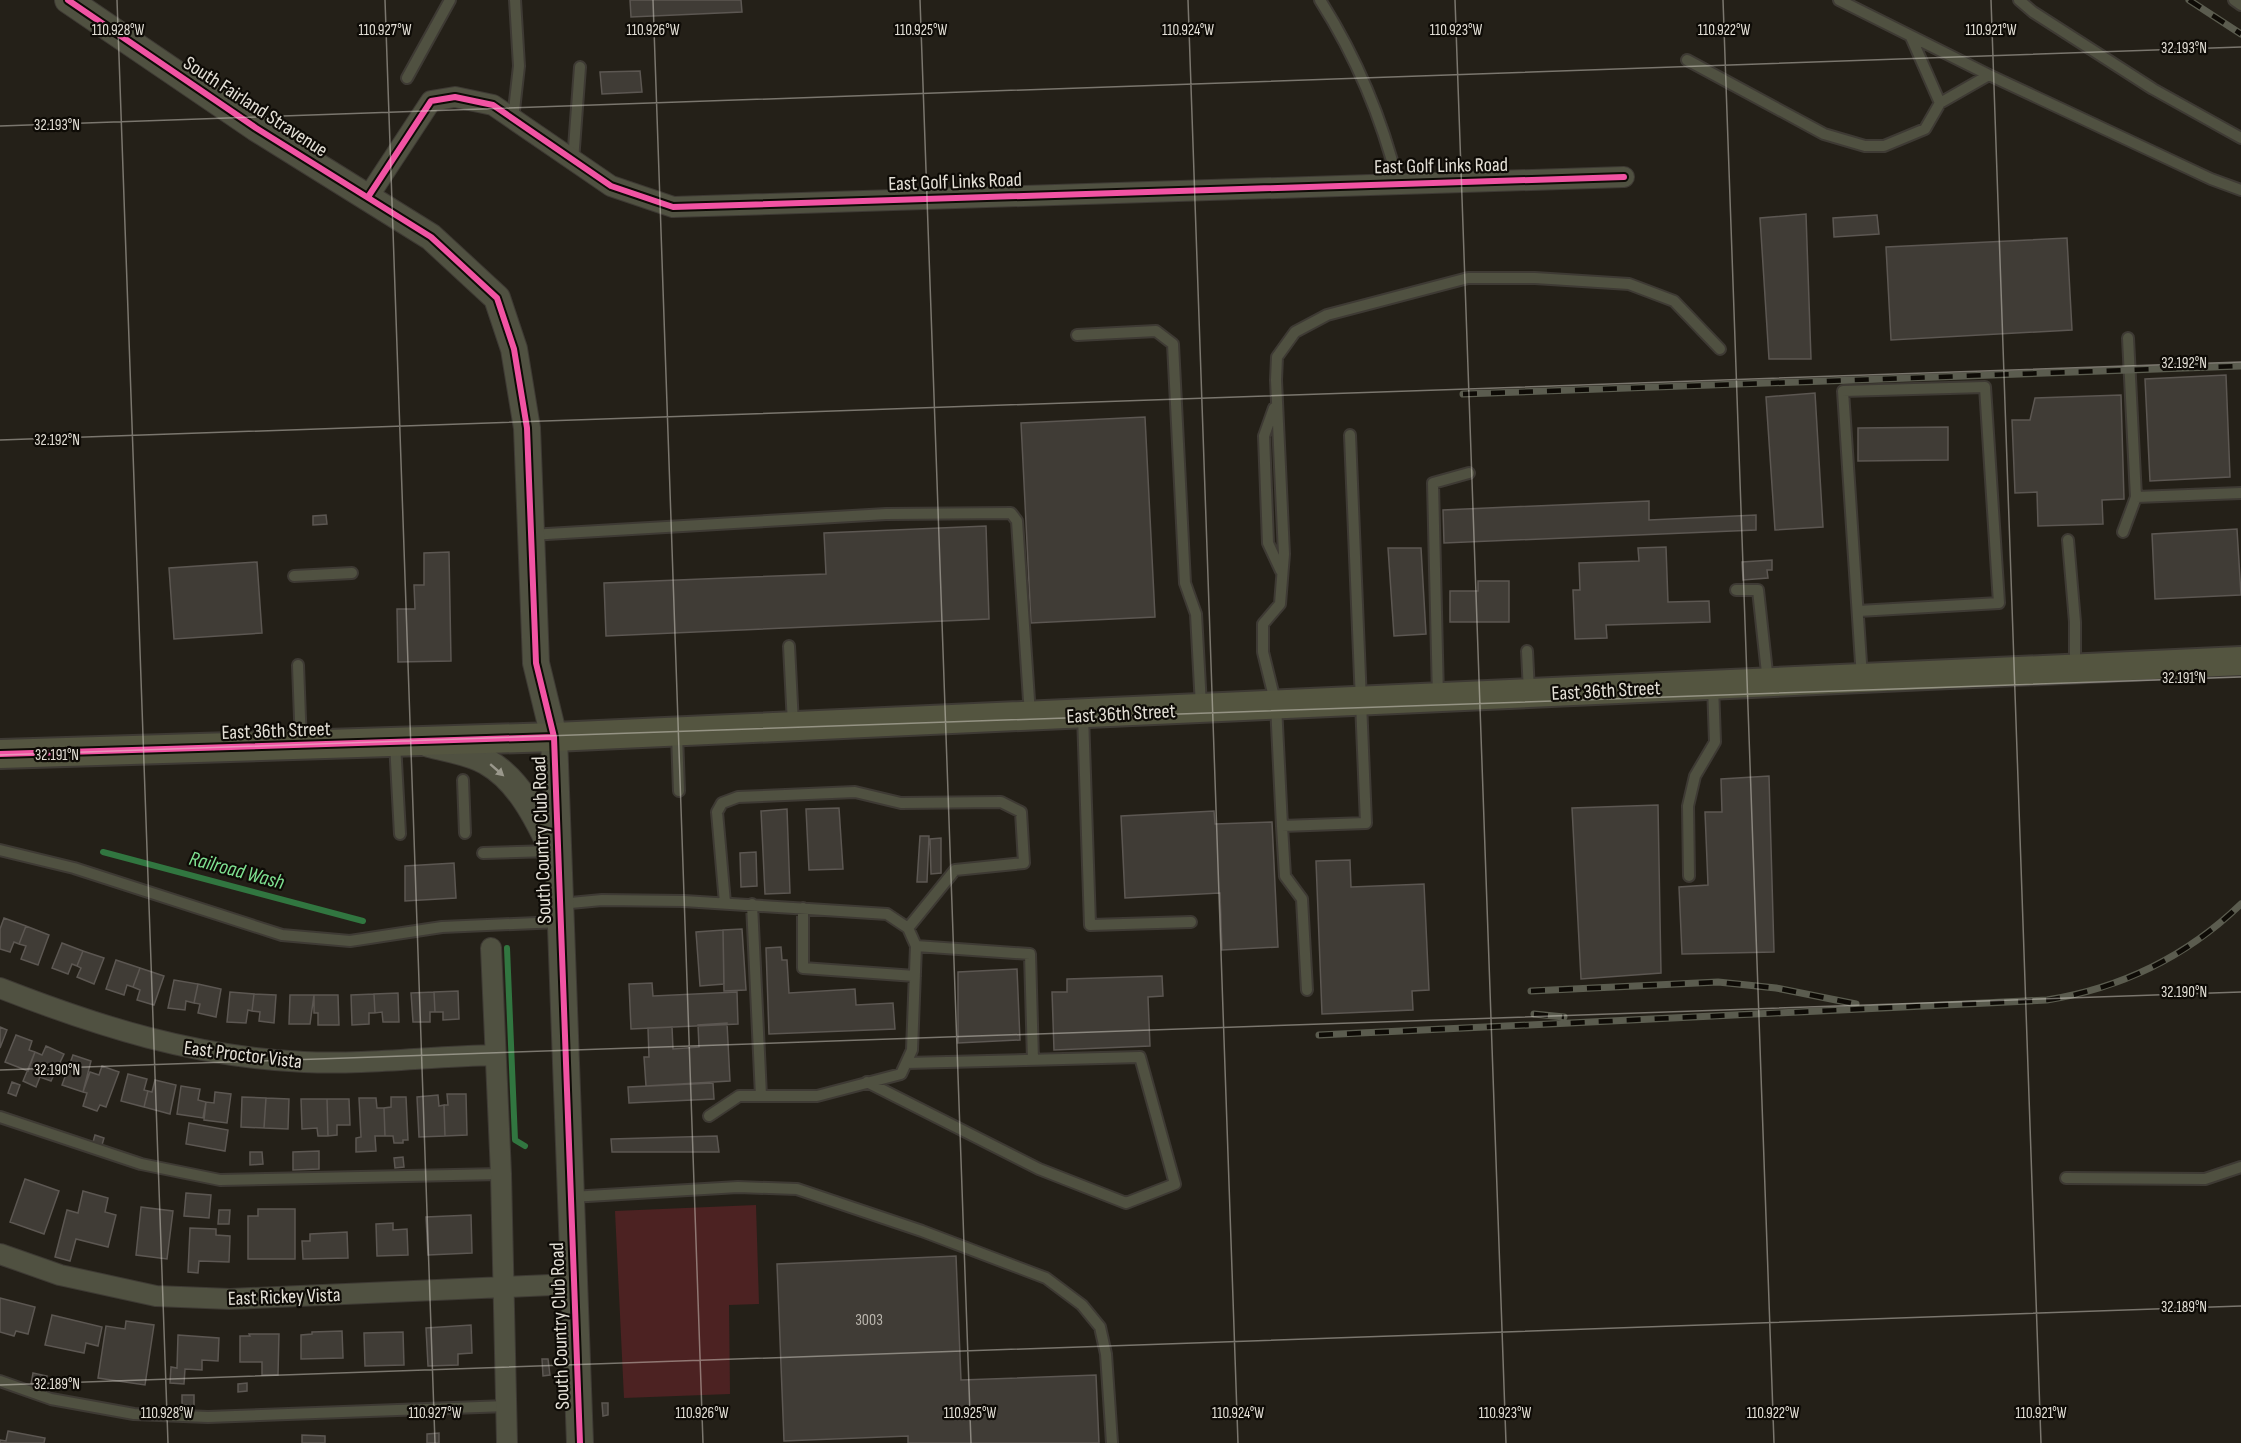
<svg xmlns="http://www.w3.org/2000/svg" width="2241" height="1443" viewBox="0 0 2241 1443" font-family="'Sofia Sans Condensed',sans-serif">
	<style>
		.green { fill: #4c2222 }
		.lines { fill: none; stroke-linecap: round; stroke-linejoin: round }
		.stream { stroke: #317640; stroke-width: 6 }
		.building { fill: #403c36; stroke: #5c5752; stroke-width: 1.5 }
		.service-casing { stroke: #3e3a34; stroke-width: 14 }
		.minor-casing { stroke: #3e3a34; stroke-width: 22 }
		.tertiary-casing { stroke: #3e3a34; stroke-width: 28 }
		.secondary-casing { stroke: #3e3a34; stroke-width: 32 }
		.service { stroke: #505141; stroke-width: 10 }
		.minor { stroke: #505141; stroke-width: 20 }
		.tertiary { stroke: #505141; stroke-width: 26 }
		.secondary { stroke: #545540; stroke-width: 28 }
		.rail-casing { stroke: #5b5c4f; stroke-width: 7 }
		.rail { stroke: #0e0b06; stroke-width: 4.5; stroke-dasharray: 14; stroke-linecap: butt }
		.cycleway-casing { stroke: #0e0b06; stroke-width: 10 }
		.cycleway { stroke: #f153a3; stroke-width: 6 }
		.oneway { fill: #9a988c }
		.ticks { fill: none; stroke: #e4e0d7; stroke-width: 1.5; stroke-opacity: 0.45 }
		.labels { text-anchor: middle; stroke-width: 4.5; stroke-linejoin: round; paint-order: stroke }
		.number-label { font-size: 16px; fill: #bbb7af }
		.street-label { font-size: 20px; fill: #e4e0d7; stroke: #0e0b06 }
		.water-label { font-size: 21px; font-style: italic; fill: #7ee191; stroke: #0e0b06 }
		.ticks-label { font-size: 15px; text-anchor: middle; fill: #e4e0d7; stroke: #0e0b06; stroke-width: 4.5; stroke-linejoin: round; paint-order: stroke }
	</style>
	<rect width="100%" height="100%" fill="#242018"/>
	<path class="green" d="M756 1205 759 1304 729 1305 730 1394 624 1398 615 1211Z"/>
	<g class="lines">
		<path class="stream" d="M103 852 363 921
			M507 948 515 1140 525 1146"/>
	</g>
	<path class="building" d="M630 0H741L742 12 631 17Z
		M640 71 642 92 602 94 600 72Z
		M1806 214 1811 359H1769L1760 218Z
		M1877 215 1879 234 1834 237 1833 218Z
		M2067 238 2072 330 1891 340 1886 247Z
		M2226 375 2230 477 2150 481 2145 379Z
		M1815 393 1823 527 1775 530 1766 397Z
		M2121 395 2124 499 2102 500 2103 524 2038 526 2037 492 2015 493 2012 420H2030L2035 398Z
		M1145 417 1155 617 1031 623 1021 423Z
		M1948 427V460L1858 461V428Z
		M1649 501V520L1756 515V530L1444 543 1443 510Z
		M326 515 327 524 313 525V516Z
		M986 526 989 619 606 636 604 583 826 574 824 533Z
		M2237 529 2241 595 2155 599 2152 534Z
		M1666 547 1668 602 1709 601 1710 622 1606 625 1607 638 1575 639 1573 590H1580L1579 563 1639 561 1638 548Z
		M1388 548H1421L1426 634 1394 636Z
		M449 552 451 661 398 662 397 609H415L414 585H424V553Z
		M1772 560V570H1767L1768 578 1743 580 1742 562Z
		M257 562 262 633 174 639 169 568Z
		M1478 581H1509V622H1450V591H1478Z
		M1769 776 1774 952 1682 954 1679 887 1708 885 1705 812H1722L1721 779Z
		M1658 805 1661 973 1581 979 1572 808Z
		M839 808 843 869 809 870 806 809Z
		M787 809 790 893 765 894 761 811Z
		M1214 811 1215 824 1272 822 1278 947 1222 950 1220 893 1125 898 1121 816Z
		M920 836H929L927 882H917Z
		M941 838V873L931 874 930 839Z
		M756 852 757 886 741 887 740 853Z
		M1350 860 1351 887 1424 884 1429 990 1412 991 1413 1010 1322 1014 1316 861Z
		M454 863 456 898 405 901V866Z
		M4 918 26 926 19 944 14 942 10 952 0 949V929Z
		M26 926 49 935 38 965 21 959 26 946 19 944Z
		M742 929 746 990 724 991 723 930Z
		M723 930 724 984 700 986 696 932Z
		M62 943 83 951 77 966 72 964 68 974 52 968Z
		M781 947 782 960H787L789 993 855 989 856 1005 893 1003 895 1029 769 1034 766 948Z
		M83 951 104 958 94 984 77 977 81 968 77 966Z
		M116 960 140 968 133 987 127 985 124 995 106 989Z
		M140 968 164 976 154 1005 137 1000 140 990 133 987Z
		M1017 969 1020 1040 958 1043V972Z
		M1162 976 1163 996 1148 997 1150 1046 1054 1050 1052 992H1067V979Z
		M174 980 198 984 194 1003 186 1001 185 1010 168 1008Z
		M652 983 653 996 737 992 738 1024 631 1029 629 984Z
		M198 984 221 989 216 1017 198 1013 200 1004 194 1003Z
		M458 991 459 1019 443 1020V1012H435L434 992Z
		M230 992 254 994 252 1011 248 1010 246 1023 227 1022Z
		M434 992 435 1012H430V1022H413L411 993Z
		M398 993 399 1022H383L382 1012 375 1013 374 994Z
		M254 994 276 995 274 1023 259 1021 260 1012 252 1011Z
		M374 994 375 1013H369V1024L352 1025 351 995Z
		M290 995H314L310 1024H289Z
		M314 995H338L339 1025H318V1013H314Z
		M727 1023 730 1081 646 1086 644 1057H649L648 1028 672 1027 673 1049 699 1047 698 1025Z
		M0 1027 7 1030 0 1048Z
		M16 1035 32 1041 29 1050 35 1052 28 1071 5 1062Z
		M46 1046 64 1054 51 1081 40 1077 36 1087 23 1081 35 1052 42 1055Z
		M73 1055 91 1061 83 1092 62 1085Z
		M102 1066 119 1072 106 1107 100 1105 97 1111 83 1106 87 1093 83 1092 90 1072 99 1075Z
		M128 1074 147 1079 144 1090 148 1091 144 1107 121 1101Z
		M155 1080 176 1085 170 1114 144 1107 148 1091 152 1092Z
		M12 1082 20 1085 16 1096 8 1093Z
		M713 1083 714 1099 629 1103 628 1087Z
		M181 1086 200 1089 198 1100 206 1102 203 1118 177 1114Z
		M215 1092 231 1094 227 1123 204 1120 206 1102 214 1103Z
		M447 1094H466L467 1135 445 1136 444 1105H448Z
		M438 1095 439 1106 444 1105 445 1136 419 1137 417 1097Z
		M242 1097 266 1098 264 1128 241 1127Z
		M391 1097H406L408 1140H403V1143H394L393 1136H385L384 1108 391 1107Z
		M266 1098 289 1099 288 1129 264 1128Z
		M359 1098H376L377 1108H384L385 1136H375L376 1151 356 1152V1138L361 1137Z
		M301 1099H327L328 1136H318L317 1128 302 1129Z
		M327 1099H349L350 1125H337V1135L328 1136Z
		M189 1123 228 1130 225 1151 186 1144Z
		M95 1135 104 1138 102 1145 93 1142Z
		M717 1136 719 1152H612L611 1139Z
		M319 1151V1169L293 1170V1152Z
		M250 1152H262L263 1164 250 1165Z
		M403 1157 404 1167 395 1168 394 1158Z
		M25 1179 59 1191 44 1234 10 1222Z
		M83 1191 108 1198 105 1212 116 1215 108 1247 76 1239 70 1261 55 1257 67 1210 78 1213Z
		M186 1193 211 1195 209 1218 184 1216Z
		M141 1207 173 1211 167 1259 136 1255Z
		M258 1209H295V1259H248V1216H258Z
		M219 1210H230L229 1224H218Z
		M471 1215 472 1253 428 1255 426 1217Z
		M393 1223V1230L407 1229 408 1255 377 1256 376 1224Z
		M190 1228 216 1229V1235L230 1236 229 1262 199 1261 198 1273 188 1272Z
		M347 1232 348 1258 303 1259 302 1241H310V1234Z
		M956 1256 961 1380 1096 1375 1099 1443H908V1436L784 1441 777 1264Z
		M0 1298 35 1307 28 1334 16 1331 14 1336 0 1332Z
		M52 1315 102 1327 98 1346 86 1343 84 1353 45 1345Z
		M126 1321 154 1325 145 1385 98 1378 106 1326 125 1329Z
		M471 1325 472 1353 458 1354V1365L428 1366 426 1328Z
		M342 1331 343 1358 301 1359V1335L312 1334V1332Z
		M403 1332 404 1365 365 1366 364 1333Z
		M249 1334H279L278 1375H262V1362H240V1336H250Z
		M178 1335 219 1338 218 1361 202 1360V1370L185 1369 184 1384 170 1383 171 1367 177 1368Z
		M542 1359H548L550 1375 543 1376Z
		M33 1373 47 1376 45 1386 31 1384Z
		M247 1383V1391L238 1392V1384Z
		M182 1395H194V1406L182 1405Z
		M602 1403H608V1415L603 1416Z
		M8 1431 45 1438 44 1443H0V1440L6 1441Z
		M439 1433V1443H427V1434Z
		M302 1435 325 1436V1443H302Z"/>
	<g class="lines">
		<g class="service-casing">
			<path id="service" d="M1320 0C1355 55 1382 119 1398 183
				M1839 0 1989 75 2211 179 2241 190
				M2019 0 2033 12 2153 89 2241 138
				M2234 0 2241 5
				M1911 37 1940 103
				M1687 60 1824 134 1865 146H1884L1925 129 1940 103 1989 75
				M407 78 450 0
				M513 119 519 66 515 0
				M573 161 580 67
				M1077 335 1156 331 1173 344 1185 583 1196 614 1201 706
				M2128 338 2136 497 2241 493
				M1274 408 1264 436 1268 543 1281 571
				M1350 435 1366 823 1282 826 1276 705 1263 652V624L1280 604 1284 554 1276 380 1277 357 1295 332 1327 315 1468 278H1535L1629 284 1674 301 1720 349
				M2123 532 2136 497
				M530 535 886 514 1011 513 1017 521 1030 715
				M2068 540 2075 622V668
				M294 576 352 573
				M1736 590H1758L1768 682
				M1858 611 1999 603 1985 387 1843 391 1862 678
				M789 646 793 724
				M1527 651 1529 692
				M298 665 301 745
				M1438 697 1433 483 1469 473
				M1083 715 1090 925 1191 922
				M677 734 679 791
				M395 743 400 834
				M463 780 465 833
				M1282 826 1285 876 1302 899 1307 990
				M0 850 74 868 282 935 350 941 442 927 560 922
				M483 853 552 851
				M1689 876 1688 806 1695 776 1715 742 1713 685
				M725 903 717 812 722 803 738 797 855 792 901 803 1001 802 1021 812 1024 863 955 870 908 928
				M560 904 602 900 684 901 887 914 908 928 916 946 912 1050 901 1074 817 1096H739L709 1116
				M752 904 761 1096
				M803 908V968L915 976
				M916 946 1030 954 1033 1060
				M867 1082 1039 1169 1126 1203 1175 1184 1140 1057 906 1063
				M0 1117 141 1164 220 1180 501 1174
				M2066 1178 2205 1179 2241 1167
				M571 1197 738 1187 797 1189 922 1231 1046 1278 1082 1305 1100 1327 1106 1354 1112 1443
				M0 1381 51 1399 134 1414 208 1417 507 1406"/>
		</g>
		<g class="minor-casing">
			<path id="minor" d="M368 197 431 101 455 97 493 105 611 186 673 207 1624 177
				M491 948 501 1174 507 1443
				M0 988C100 1027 195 1057 304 1062 367 1065 432 1056 495 1055
				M0 1254 60 1275 156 1296 230 1299 574 1284"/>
		</g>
		<g class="tertiary-casing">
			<path id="tertiary" d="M68 0 256 128 431 237 497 298 514 349 527 428 536 663 554 737 580 1443
				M429 744C447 749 471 752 487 762 519 780 538 819 553 851"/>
		</g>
		<g class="secondary-casing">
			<path id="secondary" d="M0 754 554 737 2241 661"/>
		</g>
		<use href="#service" class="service"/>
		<use href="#minor" class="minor"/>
		<use href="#tertiary" class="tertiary"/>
		<use href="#secondary" class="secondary"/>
		<g class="rail-casing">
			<path id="rail" d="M2189 0 2241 34
				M1463 394 2241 366
				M1531 991 1718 982 1776 988 1856 1004
				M1534 1014 1564 1017
				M1319 1035 2047 1000C2122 988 2186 957 2241 904"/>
		</g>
		<use href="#rail" class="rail"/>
		<g class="cycleway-casing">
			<path id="cycleway" d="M68 0 256 128 431 237 497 298 514 349 527 428 536 663 554 737 580 1443
				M368 197 431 101 455 97 493 105 611 186 673 207 1624 177
				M0 754 554 737"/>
		</g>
		<use href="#cycleway" class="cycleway"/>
	</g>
	<defs><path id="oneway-solid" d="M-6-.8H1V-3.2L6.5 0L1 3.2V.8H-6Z" transform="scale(1.5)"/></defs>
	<use class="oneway" href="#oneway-solid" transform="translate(497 770) rotate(41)"/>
	<path class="ticks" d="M117 0 168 1443M385 0 435 1443M653 0 703 1443M920 0 971 1443M1188 0 1238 1443M1455 0 1506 1443M1723 0 1774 1443M1991 0 2041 1443M0 126 2241 47M0 440 2241 362M0 755 2241 677M0 1070 2241 992M0 1385 2241 1306"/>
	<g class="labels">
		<g class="number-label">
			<text x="869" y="1325">3003</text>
		</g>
		<g class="street-label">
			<text transform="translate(256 106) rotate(33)" y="7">South Fairland Stravenue</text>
			<text transform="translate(1441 165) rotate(-1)" y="7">East Golf Links Road</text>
			<text transform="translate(955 181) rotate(-2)" y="7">East Golf Links Road</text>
			<text transform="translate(1606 690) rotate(-3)" y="7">East 36th Street</text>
			<text transform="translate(1121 713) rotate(-3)" y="7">East 36th Street</text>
			<text transform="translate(276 730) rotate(-2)" y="7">East 36th Street</text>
			<text transform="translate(541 840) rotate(-92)" y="7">South Country Club Road</text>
			<text transform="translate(243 1054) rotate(7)" y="7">East Proctor Vista</text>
			<text transform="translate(284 1296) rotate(-2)" y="7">East Rickey Vista</text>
			<text transform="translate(559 1326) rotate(-92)" y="7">South Country Club Road</text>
		</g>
		<g class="water-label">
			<text transform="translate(237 870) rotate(15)" y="7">Railroad Wash</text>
		</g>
	</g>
	<g class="ticks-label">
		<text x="118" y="35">110.928°W</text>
		<text x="385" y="35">110.927°W</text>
		<text x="653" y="35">110.926°W</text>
		<text x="921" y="35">110.925°W</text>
		<text x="1188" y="35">110.924°W</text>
		<text x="1456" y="35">110.923°W</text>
		<text x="1724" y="35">110.922°W</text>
		<text x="1991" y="35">110.921°W</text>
		<text x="2184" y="53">32.193°N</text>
		<text x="57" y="130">32.193°N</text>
		<text x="2184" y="368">32.192°N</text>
		<text x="57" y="445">32.192°N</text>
		<text x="2184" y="683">32.191°N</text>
		<text x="57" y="760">32.191°N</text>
		<text x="2184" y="997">32.190°N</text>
		<text x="57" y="1075">32.190°N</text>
		<text x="2184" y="1312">32.189°N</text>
		<text x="57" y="1389">32.189°N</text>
		<text x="167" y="1418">110.928°W</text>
		<text x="435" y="1418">110.927°W</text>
		<text x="702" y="1418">110.926°W</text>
		<text x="970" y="1418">110.925°W</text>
		<text x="1238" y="1418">110.924°W</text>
		<text x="1505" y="1418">110.923°W</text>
		<text x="1773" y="1418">110.922°W</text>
		<text x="2041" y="1418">110.921°W</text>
	</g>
</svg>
